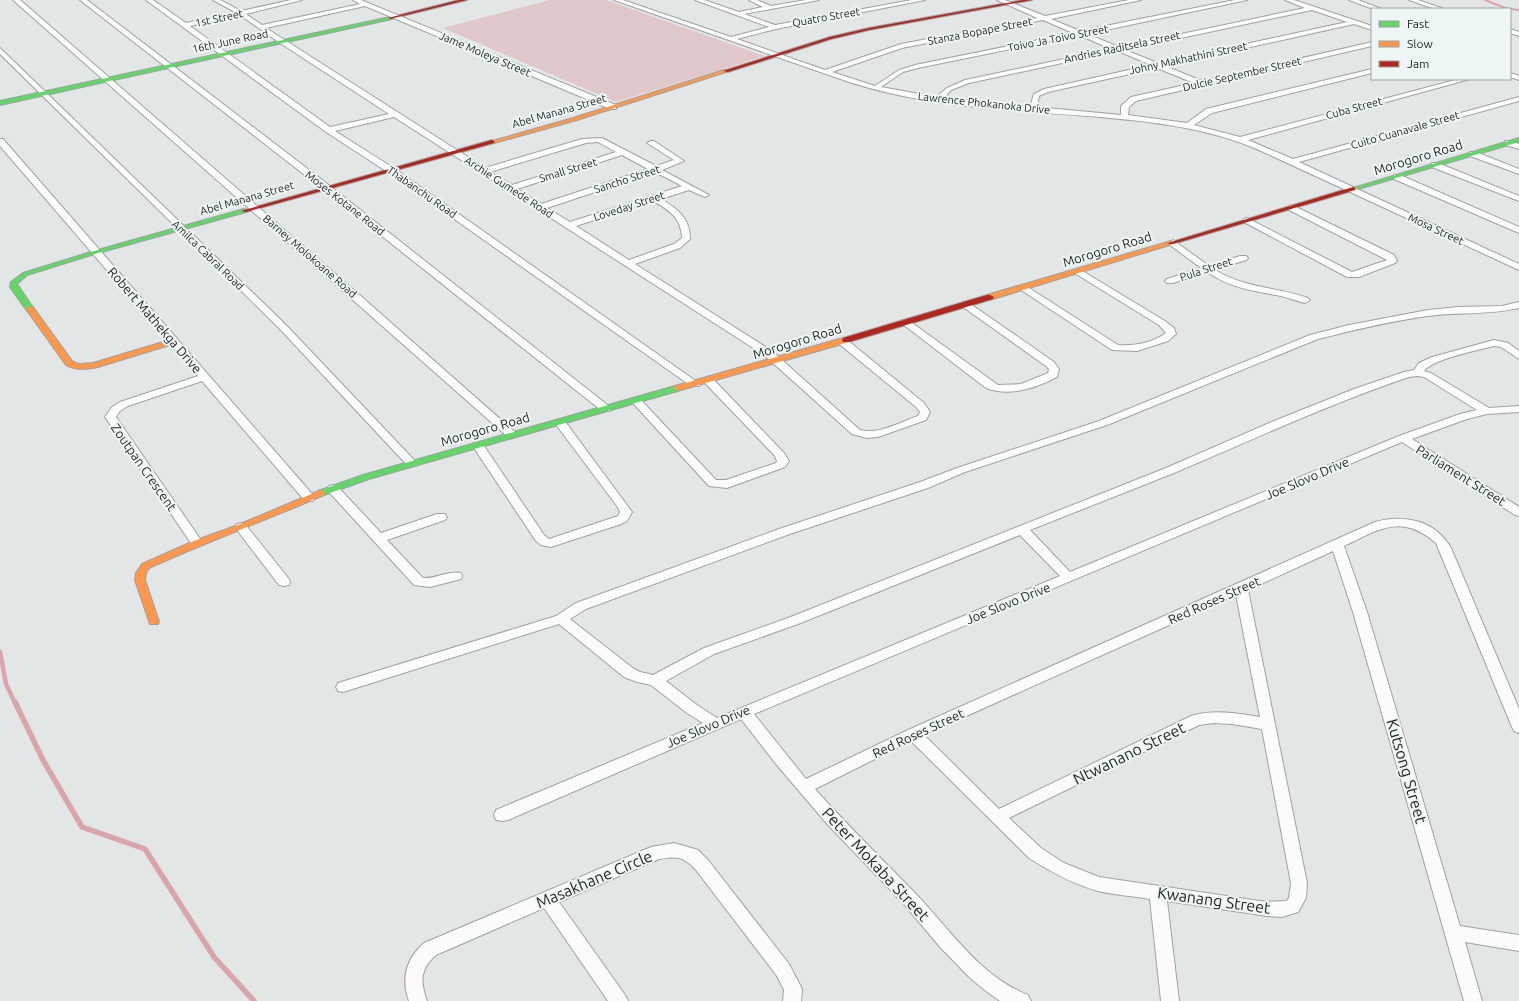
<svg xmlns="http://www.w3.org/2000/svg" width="1519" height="1001" viewBox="0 0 1519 1001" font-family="Ubuntu,sans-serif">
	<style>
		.green { fill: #e0c8ca }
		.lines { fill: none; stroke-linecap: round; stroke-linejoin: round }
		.stream-far2 { stroke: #d9a4aa; stroke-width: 2 }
		.stream-far1 { stroke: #d9a4aa; stroke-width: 4.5 }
		.stream { stroke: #d9a4aa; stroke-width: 5.5 }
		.street-casing { stroke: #9fa2a2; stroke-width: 2 }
		.fast-casing { stroke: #9fa2a2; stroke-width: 2 }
		.slow-casing { stroke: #9fa2a2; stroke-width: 2 }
		.jam-casing { stroke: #9fa2a2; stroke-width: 2 }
		.street { fill: #fbfbfb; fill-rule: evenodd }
		.fast { fill: #63d668; fill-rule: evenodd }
		.slow { fill: #ff974d; fill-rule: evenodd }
		.jam { fill: #b3261e; fill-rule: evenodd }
		.labels { text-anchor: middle; stroke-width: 4; stroke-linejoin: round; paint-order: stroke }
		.far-street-label { font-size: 11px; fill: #272929; stroke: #edf5f5 }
		.street-label { font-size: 13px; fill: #272929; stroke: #edf5f5 }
		.near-street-label { font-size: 16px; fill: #272929; stroke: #edf5f5 }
	</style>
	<rect width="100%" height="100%" fill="#e2e6e6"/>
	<path class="green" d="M550 0H606L765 56 616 102 443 28Z"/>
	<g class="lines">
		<path class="stream-far2" d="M1485 0 1508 9
			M1510 9 1519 10"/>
		<path class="stream-far1" d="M0 652 6 684 15 703"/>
		<path class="stream" d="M15 702 43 760 82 827 145 849 214 957 254 1001"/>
		<g class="street-casing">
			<path id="street" d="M13 0H20L363 298 516 433 518 435 516 437H508Z
				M80 0H87L330 186 610 407 611 409 610 411H602L324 190Z
				M146 0H153L186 23 235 12 213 0H220L241 11 291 0H302L246 14 262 25 360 4 353 0H361L616 105V109H610L365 6 266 28 485 168 582 139 602 138 656 166 674 160 647 143 651 141H654L684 161 662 170 709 195 705 197 689 190 661 199C678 209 690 218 690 239L680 248 635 264 772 351 860 430C879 435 900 422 918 416L920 412 916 407 838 343 837 341 838 339H846L924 403 930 412 926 420 878 437 867 438 852 434 764 355 394 117 335 131 395 169 700 384 699 386H691L389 173 326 132ZM240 15 280 43 389 114 330 127 190 26ZM598 142 616 152 512 185 490 172 586 143ZM622 155 648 169 541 204 517 189ZM655 172 682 186 570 222 547 208ZM653 201C670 211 681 217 682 238L674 244 629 260 576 226Z
				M614 0H623L731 37 769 27 695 0H704L739 12 763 7 749 0H757L771 6 806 0H819L744 14 775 25 912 0H925L776 29 737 39 825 70 901 44 1037 18 997 0H1005L1045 16 1129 0H1141L1051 19 1080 31 1235 0H1247L1087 34 1119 47 1305 8 1285 0H1294L1372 26V30L1354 24 1165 66 1202 81 1372 42V46L1136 101 1129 107 1128 115 1187 123 1206 109 1372 69V73L1212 113 1194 125 1240 137 1459 79H1470L1248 140 1293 159 1519 97V101L1299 162 1519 264V270L1259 150C1208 128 1155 122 1100 117 1016 110 929 108 849 82ZM1312 10 1347 22 1158 63 1125 50ZM1043 20 1073 33 915 65 899 70 875 86 832 72 902 48ZM1079 35 1111 49 965 80 947 88 936 97 881 87 903 72 918 68ZM1118 51 1151 65 1044 89 1034 94 1030 107 944 98 951 90 969 83ZM1157 68 1194 83 1131 97 1121 106V115L1037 107 1039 96 1048 92Z
				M1349 0H1358L1382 9H1373Z
				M1409 0H1418L1444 9H1435Z
				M1510 29 1519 32V36L1510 33Z
				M0 48 285 324 416 462 418 464 416 466H408L279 328 0 54Z
				M1510 73 1519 76V80L1510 77Z
				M0 139H3L313 495 315 498 313 501H305L202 381 128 406 120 411 116 417 203 543 201 546H193L105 417 112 407 120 402 198 376 0 146Z
				M1505 141H1508L1519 144V149L1505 145Z
				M1470 152H1476L1519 169V174L1470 156Z
				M1432 163H1438L1519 196V201L1432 167Z
				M1394 175H1400L1519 227V233L1394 179Z
				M1292 205 1394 255 1397 261 1395 263 1359 277H1347L1242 221 1246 218 1249 219 1352 272 1387 260 1289 210 1288 208 1289 206Z
				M1173 240 1209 266 1240 256H1246L1248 258 1246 260 1215 270C1244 288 1277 287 1308 298L1310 300 1305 303C1297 301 1289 298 1281 296 1254 291 1230 288 1207 272L1173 283H1167L1165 281 1167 279 1201 268 1170 245 1169 243Z
				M1079 269 1165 321 1174 328 1176 334 1168 341 1137 351 1112 350 1018 288 1020 286H1026L1118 345C1134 346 1153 343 1166 333L1159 325 1076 274 1074 272 1076 270Z
				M966 302 969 303 1054 362 1059 369 1057 377C1036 388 1009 397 986 388L900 322 902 320H908L998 385 1021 384 1048 373 1049 369 1046 366 963 307 961 305Z
				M1519 302V308C1489 315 1458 312 1428 316 1391 321 1354 330 1318 339L1107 425 965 472 928 488 787 535 586 609 570 619 634 669 640 672 653 675 704 648 788 618 1166 468 1274 421 1354 389 1404 372 1414 370 1419 363 1432 357 1494 340 1508 343 1519 351V359L1501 347 1494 346C1478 350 1433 359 1424 371L1431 373 1489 408 1519 406V412L1487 414 1467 419 1412 439 1519 507V516L1515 515 1402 442 754 714 806 779 908 730 1375 522C1404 514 1435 520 1451 548L1519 709V733L1514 731 1512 727 1436 543C1401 513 1380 529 1344 546L1367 612 1460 926 1519 935V951L1465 942 1482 1001H1464L1353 612 1333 551 1248 590 1307 883 1306 898 1298 912 1282 917 1267 916 1167 901 1179 1001H1161L1150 899C1133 896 1115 895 1098 891 1073 884 1051 872 1029 858L911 741 815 789C847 825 881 858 914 892 950 929 979 976 1028 995L1031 1001H1000L986 991 970 978 940 947 903 903 828 825 776 764 741 719 508 820 502 821 496 820 494 815 496 810 703 723 687 713 651 685 637 682 624 677 559 624 343 692 338 691 336 687 338 683 556 616 576 603 779 529 920 482 957 468 1099 421 1310 335 1349 325 1428 310 1458 307 1502 306ZM1417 376 1424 377 1477 410 1460 414 1399 436 1070 572 1030 530C1078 511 1126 492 1174 473 1252 440 1329 404 1409 377ZM1020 535 1060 576 717 718 697 705 666 681 714 654 798 624ZM1236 595 1260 717C1237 713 1213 709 1191 716L999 809 924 735ZM1214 723 1232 724 1262 729 1291 883 1289 898 1286 901 1267 902 1099 877 1064 863 1041 848 1009 818 1199 725Z
				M708 377 712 378 784 453 789 461 785 467 727 488 709 486 631 401 636 398 640 399 716 480H726L776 463 777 461 775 456 704 382 703 380Z
				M560 419 564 420 632 512 627 521 621 524 551 547 541 545 536 541 472 445 474 443H482L544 535 549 539 618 516 620 512 617 506 554 422Z
				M333 485 337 486 381 533 437 514H445L447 517 445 520 387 540 423 578C435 579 449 570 461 573L462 576 461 579 430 587 414 585 329 492 327 489 329 486Z
				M241 523 245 524 289 579 290 582 289 585 284 586 279 585 237 530 235 527 237 524Z
				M674 843 698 850 708 860 789 964 802 989 801 1001H783L784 990 777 976 696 870C683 856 677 856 659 859L559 902 625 995 628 1001H608L544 908 436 955C420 969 420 981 427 1001H409C401 979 406 959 424 943L651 847Z"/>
		</g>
		<g class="fast-casing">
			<path id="fast" d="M390 17 392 19 0 105V101Z
				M1519 138V142L1355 190 1350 189Z
				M244 209 247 211 246 212 98 253 27 275 17 284 34 309 33 311H27L10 287 11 282 23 273 94 251Z
				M675 386H681L682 388 681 390 369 479 324 495 321 496 317 493 318 491 363 475Z"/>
		</g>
		<g class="slow-casing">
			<path id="slow" d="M724 70 729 71 577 120 494 143 489 142 573 118Z
				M1171 241 1173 242V244L993 299H990L986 297 987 295Z
				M27 307H33L72 361 78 364 93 363 173 339 177 341 176 343 98 367C87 369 76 371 66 365L26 309Z
				M843 338H849L850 340 849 342 681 390H675L674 388 675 386Z
				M321 490 324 491 325 493 324 495C266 520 207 542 149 568L146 573 145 580 159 622 158 624H150L135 580 136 573 142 564 194 541 238 525Z"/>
		</g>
		<g class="jam-casing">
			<path id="jam" d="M459 0H467L390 19 388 18Z
				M1023 0H1032L869 30 831 39 728 72 723 71 830 37 869 28Z
				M492 140 495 142 494 143 246 212 241 211Z
				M1353 187 1355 188V190L1173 244H1169L1168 243Z
				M987 295H990L994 297 993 299 849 342H843L842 340 843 338Z"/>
		</g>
		<use href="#street" class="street"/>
		<use href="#fast" class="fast"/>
		<use href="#slow" class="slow"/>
		<use href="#jam" class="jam"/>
	</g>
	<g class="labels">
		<g class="far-street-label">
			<text transform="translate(826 17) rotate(-10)" y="4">Quatro Street</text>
			<text transform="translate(219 18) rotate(-12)" y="4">1st Street</text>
			<text transform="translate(980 31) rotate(-11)" y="4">Stanza Bopape Street</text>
			<text transform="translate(1058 38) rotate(-11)" y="4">Toivo Ja Toivo Street</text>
			<text transform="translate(230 41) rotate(-12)" y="4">16th June Road</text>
			<text transform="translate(1122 47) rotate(-12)" y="4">Andries Raditsela Street</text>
			<text transform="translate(485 54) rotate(23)" y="4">Jame Moleya Street</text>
			<text transform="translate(1188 58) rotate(-12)" y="4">Johny Makhathini Street</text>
			<text transform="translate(1242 74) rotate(-13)" y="4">Dulcie September Street</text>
			<text transform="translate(984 103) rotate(6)" y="4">Lawrence Phokanoka Drive</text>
			<text transform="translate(1354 108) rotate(-15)" y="4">Cuba Street</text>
			<text transform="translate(559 111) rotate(-16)" y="4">Abel Manana Street</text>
			<text transform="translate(1405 130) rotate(-16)" y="4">Cuito Cuanavale Street</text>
			<text transform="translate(568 170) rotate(-17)" y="4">Small Street</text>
			<text transform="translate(627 179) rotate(-18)" y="4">Sancho Street</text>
			<text transform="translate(509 187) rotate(33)" y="4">Archie Gumede Road</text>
			<text transform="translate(422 192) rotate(35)" y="4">Thabanchu Road</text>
			<text transform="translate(247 198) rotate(-16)" y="4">Abel Manana Street</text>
			<text transform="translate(345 203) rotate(38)" y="4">Moses Kotane Road</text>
			<text transform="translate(629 206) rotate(-18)" y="4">Loveday Street</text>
			<text transform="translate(1436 229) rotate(25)" y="4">Mosa Street</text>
			<text transform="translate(208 255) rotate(44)" y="4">Amilca Cabral Road</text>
			<text transform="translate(310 256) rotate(41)" y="4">Barney Molokoane Road</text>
			<text transform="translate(1206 269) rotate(-18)" y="4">Pula Street</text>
		</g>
		<g class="street-label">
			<text transform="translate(1418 157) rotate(-17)" y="5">Morogoro Road</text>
			<text transform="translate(1107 249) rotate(-17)" y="5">Morogoro Road</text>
			<text transform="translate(155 320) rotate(49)" y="5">Robert Mathekga Drive</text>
			<text transform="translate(797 341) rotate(-17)" y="5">Morogoro Road</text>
			<text transform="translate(485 429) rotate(-16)" y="5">Morogoro Road</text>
			<text transform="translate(144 467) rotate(55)" y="5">Zoutpan Crescent</text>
			<text transform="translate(1461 475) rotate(32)" y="5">Parliament Street</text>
			<text transform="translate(1307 478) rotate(-23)" y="5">Joe Slovo Drive</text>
			<text transform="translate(1214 600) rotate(-24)" y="5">Red Roses Street</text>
			<text transform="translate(1008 603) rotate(-22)" y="5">Joe Slovo Drive</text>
			<text transform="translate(708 726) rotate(-23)" y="5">Joe Slovo Drive</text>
			<text transform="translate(918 733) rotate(-25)" y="5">Red Roses Street</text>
		</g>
		<g class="near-street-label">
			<text transform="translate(1129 753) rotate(-26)" y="6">Ntwanano Street</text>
			<text transform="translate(1407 771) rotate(74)" y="6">Kutsong Street</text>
			<text transform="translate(876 864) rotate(47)" y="6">Peter Mokaba Street</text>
			<text transform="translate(594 879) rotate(-23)" y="6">Masakhane Circle</text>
			<text transform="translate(1214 900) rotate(8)" y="6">Kwanang Street</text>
		</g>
	</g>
	<rect x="1371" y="8" width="140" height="72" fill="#edf5f5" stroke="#9ea3a3"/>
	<rect x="1379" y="21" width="20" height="6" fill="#63d668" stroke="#9ea3a3"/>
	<text x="1407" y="28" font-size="12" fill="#272929">Fast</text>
	<rect x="1379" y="41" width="20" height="6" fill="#ff974d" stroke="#9ea3a3"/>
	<text x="1407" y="48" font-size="12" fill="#272929">Slow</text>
	<rect x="1379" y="61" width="20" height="6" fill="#b3261e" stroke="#9ea3a3"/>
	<text x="1407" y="68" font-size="12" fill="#272929">Jam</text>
</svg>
